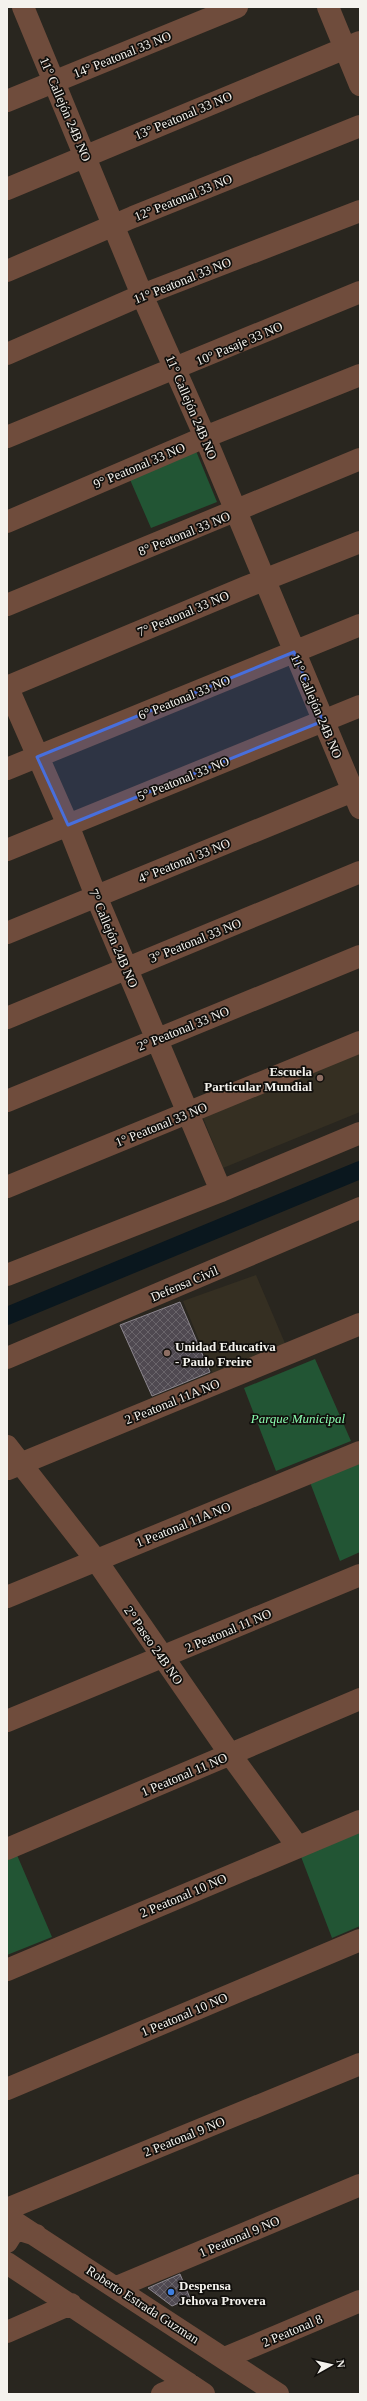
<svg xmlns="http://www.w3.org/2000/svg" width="367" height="2401" viewBox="0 0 367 2401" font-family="Georgia,serif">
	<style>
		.built { fill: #352f22 }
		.park { fill: #225534 }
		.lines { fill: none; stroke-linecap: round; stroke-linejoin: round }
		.canal { stroke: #0a171e; stroke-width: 18 }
		.building { fill: url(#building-cross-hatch); stroke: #8c868e }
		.minor { stroke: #6f4c3c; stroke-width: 22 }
		.marked { fill: #486fdc; fill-opacity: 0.2; stroke: #486fdc; stroke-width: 3; stroke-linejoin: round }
		.education-dot { fill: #8d6e63; stroke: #110f0c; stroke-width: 1.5 }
		.shop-dot { fill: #3f7fe0; stroke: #110f0c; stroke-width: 1.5 }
		.labels { text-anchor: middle; stroke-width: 3.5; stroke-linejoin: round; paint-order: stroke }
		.street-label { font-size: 13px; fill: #f4f2ed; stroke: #110f0c }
		.poi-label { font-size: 13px; font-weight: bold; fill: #f4f2ed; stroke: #110f0c; text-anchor: start }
		.park-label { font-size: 13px; font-style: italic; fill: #89fbae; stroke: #110f0c }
	</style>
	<defs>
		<pattern id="building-cross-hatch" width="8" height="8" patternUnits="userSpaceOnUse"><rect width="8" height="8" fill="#4f4951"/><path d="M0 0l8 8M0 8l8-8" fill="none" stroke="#69646a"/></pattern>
	</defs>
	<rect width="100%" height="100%" fill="#29261f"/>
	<path class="built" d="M360 1045V1112L223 1168 200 1110Z
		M256 1275 287 1348 215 1379 183 1301Z"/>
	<path class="park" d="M194 446 217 502 151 528 128 475Z
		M315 1359 351 1441 276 1471 244 1388Z
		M360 1456V1552L340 1561 308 1477Z
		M360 1830V1926L332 1938 300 1854Z
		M17 1855 52 1937 7 1955V1859Z"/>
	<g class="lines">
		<path class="canal" d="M7 1316 360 1170"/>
	</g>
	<path class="building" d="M180 1302 210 1372 152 1396 120 1325Z
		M180 2274 190 2298 172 2306 148 2288Z"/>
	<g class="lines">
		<path class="minor" d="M23 7 142 295 205 437 360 808
			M328 7 360 85
			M7 101 237 7
			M7 189 360 42
			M7 271 133 217 360 126
			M7 354 142 295 360 211
			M7 437 360 292
			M7 522 205 437 360 375
			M7 605 360 459
			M7 686 68 825 96 896 221 1191
			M7 687 246 587 360 542
			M7 769 360 625
			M7 850 360 706
			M7 933 360 788
			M7 1018 360 872
			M7 1101 360 956
			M7 1187 360 1042
			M7 1275 221 1191 360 1133
			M7 1358 360 1208
			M7 1446 96 1560 230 1754 298 1847
			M8 1469 360 1324
			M7 1597 360 1452
			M7 1721 360 1575
			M7 1849 360 1699
			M7 1970 360 1821
			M7 2089 360 1940
			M7 2209 360 2064
			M7 2217 278 2394
			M7 2242 12 2234 20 2230 36 2235
			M7 2263 204 2394
			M117 2287 360 2185
			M7 2332 71 2304
			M225 2358 360 2301
			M162 2394 188 2383"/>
	</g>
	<path class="marked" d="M294 652 323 721 68 825 37 757Z"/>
	<g class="education-dot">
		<circle cx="320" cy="1078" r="4"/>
		<circle cx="167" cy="1353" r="4"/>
	</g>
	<circle class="shop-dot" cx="171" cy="2292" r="4"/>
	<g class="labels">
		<g class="street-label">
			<text transform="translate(122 54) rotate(-22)" y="5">14° Peatonal 33 NO</text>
			<text transform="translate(66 109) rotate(67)" y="5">11° Callejón 24B NO</text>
			<text transform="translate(183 115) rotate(-23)" y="5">13° Peatonal 33 NO</text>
			<text transform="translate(183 197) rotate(-22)" y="5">12° Peatonal 33 NO</text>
			<text transform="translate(182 280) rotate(-22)" y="5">11° Peatonal 33 NO</text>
			<text transform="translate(239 343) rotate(-23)" y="5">10° Pasaje 33 NO</text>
			<text transform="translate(192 407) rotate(67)" y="5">11° Callejón 24B NO</text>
			<text transform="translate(139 465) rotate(-23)" y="5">9° Peatonal 33 NO</text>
			<text transform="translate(184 533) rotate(-22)" y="5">8° Peatonal 33 NO</text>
			<text transform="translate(183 613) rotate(-23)" y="5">7° Peatonal 33 NO</text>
			<text transform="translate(184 697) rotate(-22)" y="5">6° Peatonal 33 NO</text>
			<text transform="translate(317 706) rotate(67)" y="5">11° Callejón 24B NO</text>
			<text transform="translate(183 778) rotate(-22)" y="5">5° Peatonal 33 NO</text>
			<text transform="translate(184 860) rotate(-22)" y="5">4° Peatonal 33 NO</text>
			<text transform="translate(114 938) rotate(67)" y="5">7° Callejón 24B NO</text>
			<text transform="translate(195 940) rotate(-22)" y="5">3° Peatonal 33 NO</text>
			<text transform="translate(183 1028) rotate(-22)" y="5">2° Peatonal 33 NO</text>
			<text transform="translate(161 1124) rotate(-22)" y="5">1° Peatonal 33 NO</text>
			<text transform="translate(184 1283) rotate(-23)" y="5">Defensa Civil</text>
			<text transform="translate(172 1401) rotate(-22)" y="5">2 Peatonal 11A NO</text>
			<text transform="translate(183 1524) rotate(-22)" y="5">1 Peatonal 11A NO</text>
			<text transform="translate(228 1630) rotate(-23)" y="5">2 Peatonal 11 NO</text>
			<text transform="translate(154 1645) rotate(55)" y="5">2° Paseo 24B NO</text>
			<text transform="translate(184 1774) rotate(-23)" y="5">1 Peatonal 11 NO</text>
			<text transform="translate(183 1895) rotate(-23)" y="5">2 Peatonal 10 NO</text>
			<text transform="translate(184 2014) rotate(-23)" y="5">1 Peatonal 10 NO</text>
			<text transform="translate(184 2136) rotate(-22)" y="5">2 Peatonal 9 NO</text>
			<text transform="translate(239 2236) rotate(-23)" y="5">1 Peatonal 9 NO</text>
			<text transform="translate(143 2304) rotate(33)" y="5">Roberto Estrada Guzman</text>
			<text transform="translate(292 2330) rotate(-23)" y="5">2 Peatonal 8</text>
		</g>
		<g class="poi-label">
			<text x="312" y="1076" text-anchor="end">Escuela<tspan x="312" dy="15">Particular Mundial</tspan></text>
			<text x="175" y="1351">Unidad Educativa<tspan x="175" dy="15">- Paulo Freire</tspan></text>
			<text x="179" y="2290">Despensa<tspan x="179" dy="15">Jehova Provera</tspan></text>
		</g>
		<g class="park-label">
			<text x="298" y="1423">Parque Municipal</text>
		</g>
	</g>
	<rect width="367" height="2401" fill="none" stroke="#f4f2ed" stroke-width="16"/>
	<g transform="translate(331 2365) rotate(82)" stroke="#110f0c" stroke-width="3" paint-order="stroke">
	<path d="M0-3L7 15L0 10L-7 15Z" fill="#f4f2ed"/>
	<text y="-6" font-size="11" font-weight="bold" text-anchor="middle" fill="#f4f2ed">N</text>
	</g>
</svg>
